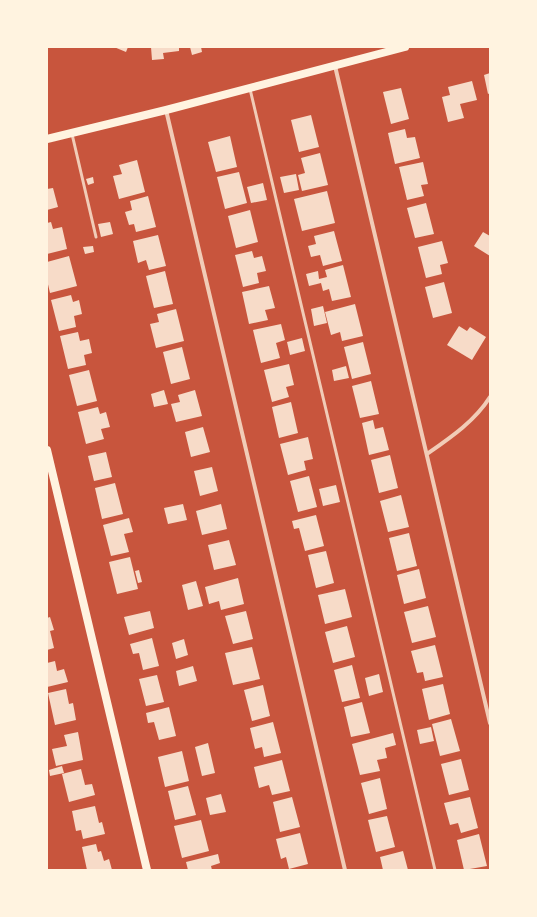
<svg xmlns="http://www.w3.org/2000/svg" width="537" height="917" viewBox="0 0 537 917" font-family="'Roboto Serif',serif">
	<style>
		.building { fill: #f7dbc8 }
		.lines { fill: none; stroke-linecap: round; stroke-linejoin: round }
		.service { stroke: #f1ccb7; stroke-width: 3 }
		.minor { stroke: #f1ccb7; stroke-width: 4 }
		.secondary { stroke: #fff3e0; stroke-width: 8 }
	</style>
	<rect width="100%" height="100%" fill="#c8553d"/>
	<path class="building" d="M114 47H128L126 52Z
		M151 47H179V51L163 53 164 59 152 60Z
		M190 47H201L202 52 192 55Z
		M490 73V93L488 94 484 75Z
		M472 81 477 100 460 104 464 118 448 122 442 97 450 95 448 87Z
		M401 88 409 119 391 124 383 92Z
		M311 115 319 147 299 152 291 120Z
		M405 129 407 138 415 137 420 158 395 164 388 133Z
		M230 136 237 167 216 172 208 142Z
		M320 153 328 185 302 191 298 175 305 173 301 158Z
		M137 160 145 192 119 199 113 176 122 174 119 165Z
		M423 162 428 184 421 185 424 196 407 200 399 167Z
		M239 172 247 203 225 209 217 177Z
		M296 174 299 190 284 193 280 177Z
		M93 177 94 183 88 185 86 179Z
		M263 183 267 200 251 203 247 187Z
		M53 188 58 207 47 210V189Z
		M327 191 335 223 302 231 294 199Z
		M148 196 156 227 136 232 134 224 129 225 125 212 132 210 130 201Z
		M426 203 434 234 415 238 407 208Z
		M250 210 258 242 236 248 228 216Z
		M51 222 53 229 62 227 67 249 47 254V223Z
		M110 222 113 234 101 237 98 224Z
		M334 231 342 261 323 266 320 255 311 257 308 246 316 244 314 236Z
		M483 232 490 236V256L474 246Z
		M158 235 166 266 149 270 146 260 138 263 133 241Z
		M442 241 448 263 440 265 442 274 426 278 418 247Z
		M93 246 94 252 85 254 83 247Z
		M252 251 254 258 262 256 266 271 257 273 259 283 243 287 235 255Z
		M69 256 77 286 50 293 47 280V262Z
		M343 265 351 297 332 301 329 289 323 291 321 283 309 286 306 274 318 271 319 279 327 277 325 270Z
		M165 271 173 304 154 308 146 276Z
		M444 282 452 313 433 318 425 287Z
		M269 286 275 308 265 310 268 320 249 324 242 292Z
		M71 295 73 302 79 300 82 314 74 316 76 327 59 331 51 300Z
		M355 304 363 336 342 341 340 332 331 335 325 312Z
		M323 306 327 323 314 326 311 309Z
		M176 309 184 341 156 348 150 324 159 322 157 314Z
		M281 324 285 340 276 343 280 358 261 363 253 330Z
		M459 326 467 331 470 327 486 337 472 360 447 345Z
		M78 332 80 341 89 339 92 353 84 355 86 365 68 369 60 336Z
		M302 338 305 351 290 355 287 342Z
		M363 342 371 374 352 379 344 347Z
		M182 347 190 379 171 384 163 352Z
		M289 364 294 385 286 387 289 397 272 402 264 370Z
		M346 366 349 378 334 381 332 370Z
		M89 370 97 401 77 406 69 375Z
		M371 381 379 414 360 418 352 386Z
		M164 390 168 404 154 407 151 394Z
		M195 390 202 416 176 422 171 404 180 402 178 395Z
		M291 402 298 433 279 438 272 407Z
		M98 407 100 414 106 412 110 427 101 429 104 439 86 444 78 412Z
		M373 420 375 429 383 427 389 450 369 455 362 423Z
		M203 427 210 452 191 457 185 432Z
		M308 437 313 459 304 461 306 470 288 475 280 444Z
		M106 452 112 477 94 481 88 456Z
		M390 455 398 488 379 493 371 460Z
		M212 467 218 491 200 496 194 471Z
		M309 476 317 507 298 512 290 481Z
		M115 483 123 514 102 519 95 488Z
		M336 485 340 502 323 506 319 489Z
		M401 495 409 527 388 532 380 501Z
		M183 504 187 520 168 524 164 508Z
		M221 504 227 529 202 535 196 511Z
		M316 515 324 546 305 551 299 528 294 529 292 521Z
		M129 518 133 532 124 534 129 552 111 556 103 525Z
		M409 533 417 566 397 571 389 538Z
		M229 540 236 565 214 570 208 545Z
		M326 551 334 583 316 588 308 555Z
		M130 557 138 589 117 594 109 562Z
		M419 569 426 598 404 604 397 575Z
		M139 570 142 582 138 583 135 571Z
		M238 578 244 604 221 610 219 601 209 604 205 587Z
		M196 581 203 606 188 610 182 585Z
		M345 589 352 617 325 624 318 595Z
		M428 606 436 637 412 643 404 612Z
		M150 611 154 628 129 635 124 617Z
		M246 611 253 639 233 644 225 616Z
		M50 617 54 630 50 631 54 648 47 650V618Z
		M347 626 355 657 333 663 325 632Z
		M152 638 159 666 143 670 139 653 133 654 130 644Z
		M184 639 188 655 176 659 172 643Z
		M435 645 443 677 425 681 423 672 417 673 411 651Z
		M252 647 260 679 233 685 225 653Z
		M55 661 57 671 64 669 68 682 47 687V663Z
		M352 665 360 698 342 702 334 670Z
		M193 666 197 681 179 686 176 671Z
		M379 674 383 692 369 696 365 678Z
		M157 675 164 702 146 706 139 679Z
		M443 684 450 714 429 720 422 689Z
		M263 685 270 716 252 721 244 690Z
		M66 689 69 704 73 703 76 720 55 725 48 693Z
		M362 702 370 733 351 737 344 707Z
		M169 707 176 736 159 740 154 722 148 723 146 713Z
		M451 719 460 751 440 756 432 724Z
		M273 722 281 753 264 757 262 747 255 749 250 728Z
		M431 727 434 741 420 744 417 730Z
		M78 732 83 760 56 766 52 749 67 746 64 735Z
		M393 733 396 745 385 748 387 758 377 760 380 771 360 775 352 744Z
		M208 743 215 773 202 776 195 747Z
		M182 751 189 781 165 787 158 757Z
		M461 759 469 790 449 795 441 764Z
		M282 760 290 791 272 795 269 785 259 788 254 767Z
		M62 766 64 773 50 776 49 770Z
		M81 769 85 785 92 784 95 795 69 802 62 774Z
		M380 778 387 809 369 814 361 783Z
		M188 786 196 815 175 820 168 791Z
		M221 794 226 812 210 815 206 798Z
		M292 797 300 827 280 832 273 802Z
		M470 797 478 828 461 833 458 823 450 825 444 803Z
		M95 806 99 823 102 822 105 834 83 839 81 830 76 831 72 811Z
		M387 816 395 847 376 852 368 820Z
		M201 820 209 851 182 858 174 826Z
		M300 833 308 864 289 869 286 857 281 859 276 839Z
		M479 834 487 866 464 870 457 840Z
		M96 844 98 852 101 851 104 861 109 859 112 870H87L82 847Z
		M403 851 408 870H383L380 857Z
		M218 854 220 863 211 866 212 870H188L186 862Z"/>
	<g class="lines">
		<path class="service" d="M250 89 435 870
			M72 134 96 237"/>
		<path class="minor" d="M335 66 490 723
			M166 110 345 870
			M427 454C450 438 475 421 490 397"/>
		<path class="secondary" d="M47 139 166 110 405 47
			M47 450 147 870"/>
	</g>
	<rect width="537" height="917" fill="none" stroke="#fff3e0" stroke-width="96"/>
</svg>
